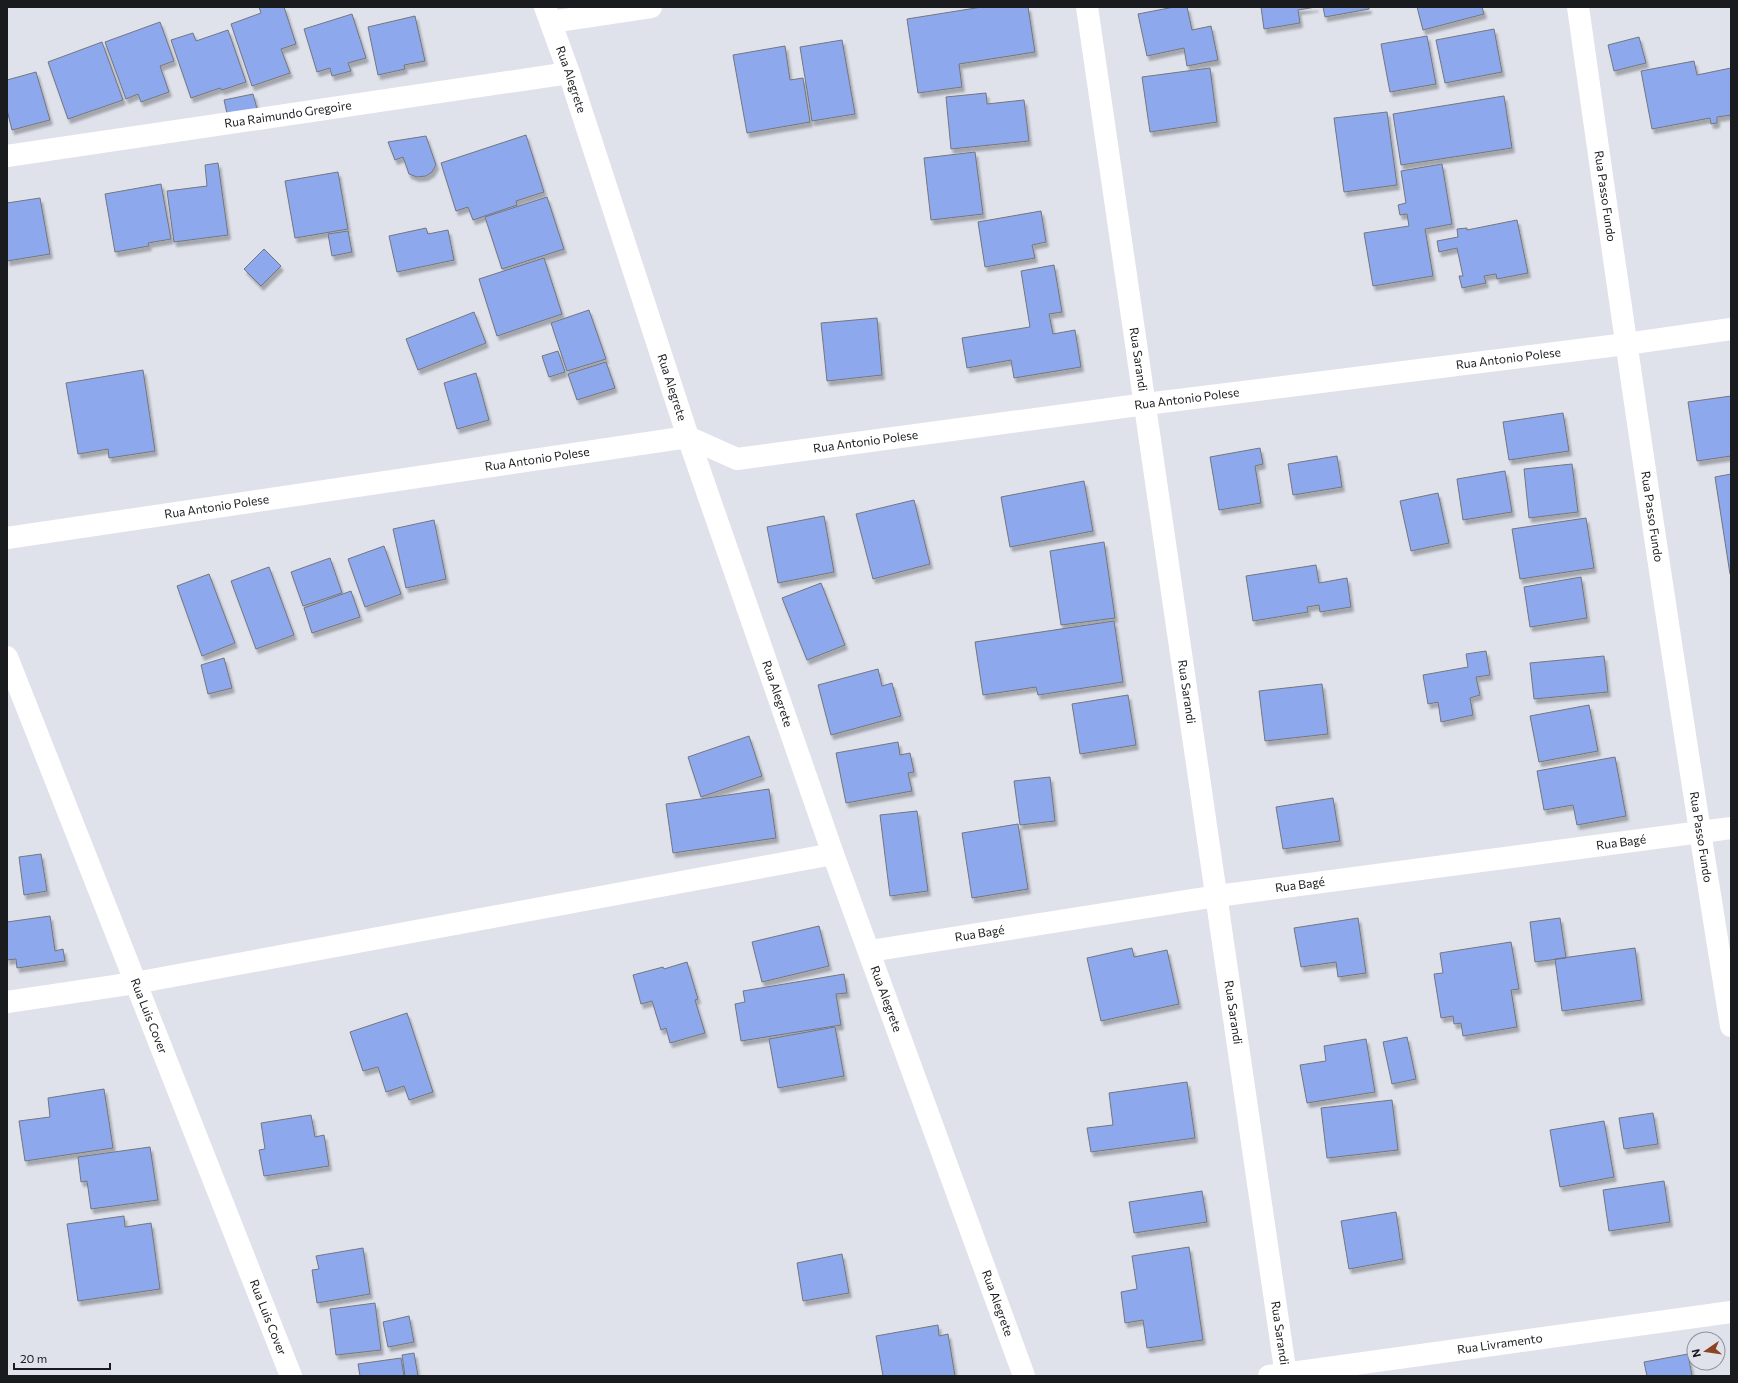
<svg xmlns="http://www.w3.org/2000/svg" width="1738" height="1383" viewBox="0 0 1738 1383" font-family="Commissioner,sans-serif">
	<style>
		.building { fill: #8ea8ed; stroke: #73767e; filter: url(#shadow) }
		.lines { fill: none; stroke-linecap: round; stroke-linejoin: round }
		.minor { stroke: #fff; stroke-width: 22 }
		.labels { text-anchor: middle; stroke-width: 3.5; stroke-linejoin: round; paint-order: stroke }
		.street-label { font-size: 12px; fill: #1a1b1e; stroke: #dfe2eb }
	</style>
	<defs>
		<filter id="shadow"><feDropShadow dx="2.5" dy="4.5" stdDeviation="1" flood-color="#0004"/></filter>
	</defs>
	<rect width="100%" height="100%" fill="#dfe2eb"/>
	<path class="building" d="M259 7H284L296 44 281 49 290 73 252 86 231 24 261 13Z
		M982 7H1028L1035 52 959 64 962 87 918 93 907 19Z
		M1174 7H1187L1192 30 1211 26 1218 60 1187 66 1184 48 1147 56 1138 14Z
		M1261 7H1316L1298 10 1300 23 1264 29Z
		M1323 7H1369V9L1325 17Z
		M1417 7H1482L1484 14 1423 30Z
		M352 14 366 58 348 63 351 71 332 76 330 68 317 72 304 29Z
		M415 16 425 61 404 65 405 69 378 75 368 27Z
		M160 22 174 61 160 66 169 92 141 102 138 94 126 99 105 42Z
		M1494 29 1502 72 1445 83 1436 40Z
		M228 30 246 82 222 90 220 88 191 98 171 40 193 33 196 41Z
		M1427 36 1436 84 1390 92 1381 44Z
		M1639 37 1646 63 1614 71 1608 45Z
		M842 40 855 114 812 121 800 47Z
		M102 42 123 100 68 119 48 62Z
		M785 46 790 80 803 78 810 122 747 133 733 55Z
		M1694 61 1697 75 1731 68V115L1717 117V123L1711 124 1710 118 1652 129 1641 71Z
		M1210 68 1217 122 1150 132 1142 77Z
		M36 72 50 120 12 130 7 110V80Z
		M986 93 987 104 1024 100 1029 141 951 149 946 97Z
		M253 94 259 116 229 122 224 100Z
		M1504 96 1512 148 1401 165 1393 114Z
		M1387 112 1397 185 1344 192 1334 118Z
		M526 135 544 192 516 201 517 205 473 220 468 207 456 211 441 163Z
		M426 136 436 165 432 172 426 176 417 177 409 174 403 157 395 160 388 142Z
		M975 152 983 214 931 220 924 158Z
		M218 163 228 235 174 242 167 191 207 186 205 165Z
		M1442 164 1452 224 1425 229 1433 276 1373 286 1364 233 1409 226 1407 214 1400 215 1398 205 1406 203 1401 171Z
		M338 172 348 229 295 238 285 181Z
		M161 184 171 239 148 243 149 246 115 252 105 194Z
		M547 197 564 249 502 269 485 217Z
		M40 198 50 254 7 261V203Z
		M1041 211 1046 242 1032 245 1035 258 985 267 978 222Z
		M1517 220 1528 273 1497 279 1496 274 1484 276 1486 283 1462 288 1459 276H1463L1457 248 1439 252 1437 241 1458 237 1457 229 1467 228V230Z
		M426 228 428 234 448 230 454 260 397 272 389 236Z
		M348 231 352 252 332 256 328 234Z
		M264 249 281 266 261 286 244 269Z
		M544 258 562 314 497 336 479 279Z
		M1054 265 1062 312 1049 314 1053 334 1075 330 1081 367 1014 378 1011 360 967 368 962 338 1030 327 1021 271Z
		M589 310 606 359 567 371 551 323Z
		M474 312 486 343 418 370 406 339Z
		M877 318 882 375 827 381 821 323Z
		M558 351 565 372 549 377 542 356Z
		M606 362 615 388 577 400 568 374Z
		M143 370 155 451 109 458 108 449 78 454 66 383Z
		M476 373 489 420 457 429 444 383Z
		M1731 396V456L1697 461 1688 402Z
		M1563 413 1569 451 1509 460 1503 422Z
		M1260 448 1263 464 1255 466 1261 503 1219 510 1210 457Z
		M1337 456 1342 487 1293 495 1288 464Z
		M1572 464 1578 512 1529 518 1524 469Z
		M1505 471 1512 512 1463 520 1457 479Z
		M1731 474V574H1730L1715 477Z
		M1084 481 1093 531 1010 547 1001 497Z
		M1438 493 1449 543 1411 551 1400 501Z
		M914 500 930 564 873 579 856 514Z
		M824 516 834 572 778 583 767 527Z
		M1586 518 1594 568 1520 579 1512 529Z
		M434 520 446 579 406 588 393 529Z
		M1104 542 1115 618 1061 625 1050 551Z
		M384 546 401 594 365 607 348 559Z
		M330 558 342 593 303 606 291 572Z
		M1316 565 1319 583 1347 578 1351 607 1320 612 1319 605 1307 607 1308 612 1253 621 1246 576Z
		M269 567 294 635 256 649 231 581Z
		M209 574 235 643 202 656 177 586Z
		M1581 577 1587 618 1530 627 1524 587Z
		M821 583 845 645 807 660 782 598Z
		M351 591 360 617 312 633 304 608Z
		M1114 621 1123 682 1038 695 1036 687 983 695 975 642Z
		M1486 651 1490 675 1476 677 1480 695 1470 698 1473 715 1441 722 1438 702 1428 704 1423 675 1468 667 1466 654Z
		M1604 656 1608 692 1534 699 1530 663Z
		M224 658 232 688 208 694 201 665Z
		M878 669 882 686 892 683 901 716 831 735 818 685Z
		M1322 684 1328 734 1265 741 1259 691Z
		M1128 695 1136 745 1080 754 1072 704Z
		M1589 705 1598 751 1539 762 1530 716Z
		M749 736 762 776 701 797 688 757Z
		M898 742 900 755 910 753 914 772 908 773 912 791 846 803 836 753Z
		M1615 757 1626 816 1577 825 1573 805 1544 810 1537 771Z
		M1050 777 1055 821 1020 825 1014 781Z
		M769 789 776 838 673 853 666 804Z
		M1333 798 1340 841 1283 849 1276 807Z
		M917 811 928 891 890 896 880 815Z
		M1018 824 1028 889 972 898 962 833Z
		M41 854 47 891 24 895 19 857Z
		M50 916 55 951 63 949 65 961 17 968 16 959 7 960V922Z
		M1358 918 1366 973 1338 977 1336 962 1301 967 1294 928Z
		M1560 918 1566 958 1535 962 1530 922Z
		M819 926 829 966 762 982 752 942Z
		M1511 942 1519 989 1511 990 1517 1027 1463 1036 1461 1023 1454 1024 1453 1016 1441 1018 1434 974 1443 973 1440 953Z
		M1132 948 1134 957 1167 950 1179 1004 1101 1021 1087 958Z
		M1635 948 1642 1000 1562 1011 1555 959Z
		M687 962 698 999 695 1000 705 1033 670 1043 666 1028 661 1030 652 1001 641 1004 633 975 663 967 664 969Z
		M844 974 847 993 836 994 841 1025 741 1041 735 1004 745 1002 743 991Z
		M407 1013 433 1092 409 1100 404 1086 386 1092 378 1067 363 1071 350 1032Z
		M835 1027 844 1076 778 1088 769 1039Z
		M1407 1037 1416 1079 1392 1084 1383 1042Z
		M1366 1039 1375 1092 1307 1103 1300 1065 1326 1061 1324 1046Z
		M1187 1082 1195 1138 1091 1152 1087 1128 1113 1125 1109 1093Z
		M104 1089 113 1148 25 1161 19 1121 50 1117 48 1098Z
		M1392 1100 1398 1150 1327 1158 1321 1108Z
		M1653 1113 1658 1144 1624 1149 1619 1118Z
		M311 1115 315 1137 324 1135 329 1166 264 1176 259 1150 265 1149 261 1123Z
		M1604 1121 1614 1177 1560 1187 1550 1130Z
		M150 1147 158 1200 91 1209 87 1181 81 1182 78 1157Z
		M1664 1181 1670 1222 1609 1231 1603 1190Z
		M1202 1191 1207 1222 1134 1233 1129 1202Z
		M1396 1212 1403 1259 1349 1269 1341 1221Z
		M124 1216 125 1227 151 1223 160 1289 78 1301 67 1224Z
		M1189 1247 1203 1340 1147 1348 1143 1320 1125 1323 1121 1292 1137 1289 1132 1256Z
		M363 1248 370 1294 317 1303 312 1270 319 1269 316 1256Z
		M842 1254 849 1293 803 1301 797 1263Z
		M375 1303 381 1350 336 1355 330 1309Z
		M409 1316 414 1342 388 1347 383 1322Z
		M938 1325 939 1336 948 1334 955 1376H883L876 1336Z
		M414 1353 418 1376H405L402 1355Z
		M1688 1354 1692 1376H1647L1644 1362Z
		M401 1358 404 1376H360L358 1364Z"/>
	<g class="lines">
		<g class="minor">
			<path id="s1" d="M545 7 569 73 688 437 833 854 1024 1376"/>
			<path id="s2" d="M1087 7 1286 1376"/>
			<path id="s3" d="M1578 7C1626 347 1676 687 1731 1026"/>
			<path d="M551 22 651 7"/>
			<path id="s4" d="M7 156 569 73"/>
			<path id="s5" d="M7 538 688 437 737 459 1146 404 1626 344 1731 329"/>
			<path id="s6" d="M7 657 291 1376"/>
			<path id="s7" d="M870 951 1217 896 1731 828"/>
			<path d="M7 1002 135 983 833 854"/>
			<path id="s8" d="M1269 1376 1731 1312"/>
		</g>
	</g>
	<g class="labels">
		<g class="street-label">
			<text dy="4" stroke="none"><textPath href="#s1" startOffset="77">Rua Alegrete</textPath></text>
			<text dy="4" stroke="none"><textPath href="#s4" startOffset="284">Rua Raimundo Gregoire</textPath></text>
			<text dy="4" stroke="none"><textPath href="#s3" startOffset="191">Rua Passo Fundo</textPath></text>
			<text dy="4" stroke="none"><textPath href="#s2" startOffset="356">Rua Sarandi</textPath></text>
			<text dy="4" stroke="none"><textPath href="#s5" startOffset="1520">Rua Antonio Polese</textPath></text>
			<text dy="4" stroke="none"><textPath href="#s1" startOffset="401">Rua Alegrete</textPath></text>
			<text dy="4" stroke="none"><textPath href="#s5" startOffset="1196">Rua Antonio Polese</textPath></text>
			<text dy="4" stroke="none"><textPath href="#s5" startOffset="872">Rua Antonio Polese</textPath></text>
			<text dy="4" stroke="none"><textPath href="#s5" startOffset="536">Rua Antonio Polese</textPath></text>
			<text dy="4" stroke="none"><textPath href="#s5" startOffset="212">Rua Antonio Polese</textPath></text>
			<text dy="4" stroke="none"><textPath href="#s3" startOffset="515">Rua Passo Fundo</textPath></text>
			<text dy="4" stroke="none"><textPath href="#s2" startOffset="692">Rua Sarandi</textPath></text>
			<text dy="4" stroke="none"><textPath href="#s1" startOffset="725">Rua Alegrete</textPath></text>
			<text dy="4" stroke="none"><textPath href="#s3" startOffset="839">Rua Passo Fundo</textPath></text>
			<text dy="4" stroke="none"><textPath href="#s7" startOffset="759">Rua Bagé</textPath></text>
			<text dy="4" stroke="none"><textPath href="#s7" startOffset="435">Rua Bagé</textPath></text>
			<text dy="4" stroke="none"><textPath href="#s7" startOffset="111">Rua Bagé</textPath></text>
			<text dy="4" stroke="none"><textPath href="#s1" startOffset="1049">Rua Alegrete</textPath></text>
			<text dy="4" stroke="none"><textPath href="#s2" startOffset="1016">Rua Sarandi</textPath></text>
			<text dy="4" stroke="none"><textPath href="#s6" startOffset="386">Rua Luis Cover</textPath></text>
			<text dy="4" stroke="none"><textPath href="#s1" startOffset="1373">Rua Alegrete</textPath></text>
			<text dy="4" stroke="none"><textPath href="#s6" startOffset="710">Rua Luis Cover</textPath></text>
			<text dy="4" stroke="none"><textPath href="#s2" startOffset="1340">Rua Sarandi</textPath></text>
			<text dy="4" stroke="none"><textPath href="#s8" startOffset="233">Rua Livramento</textPath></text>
		</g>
	</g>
	<rect width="1738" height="1383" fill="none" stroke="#1a1b1e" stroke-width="16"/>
	<g transform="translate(1706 1351) rotate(257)"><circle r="19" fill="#dfe2eb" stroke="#909299"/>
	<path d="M0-3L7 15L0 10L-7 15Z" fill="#8b4322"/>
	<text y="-6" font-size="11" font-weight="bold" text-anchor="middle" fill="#1a1b1e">N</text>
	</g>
	<path d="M14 1363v6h96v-6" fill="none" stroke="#1a1b1e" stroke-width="2"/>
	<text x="20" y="1363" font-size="12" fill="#1a1b1e" stroke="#dfe2eb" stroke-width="3" paint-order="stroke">20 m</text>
</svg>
